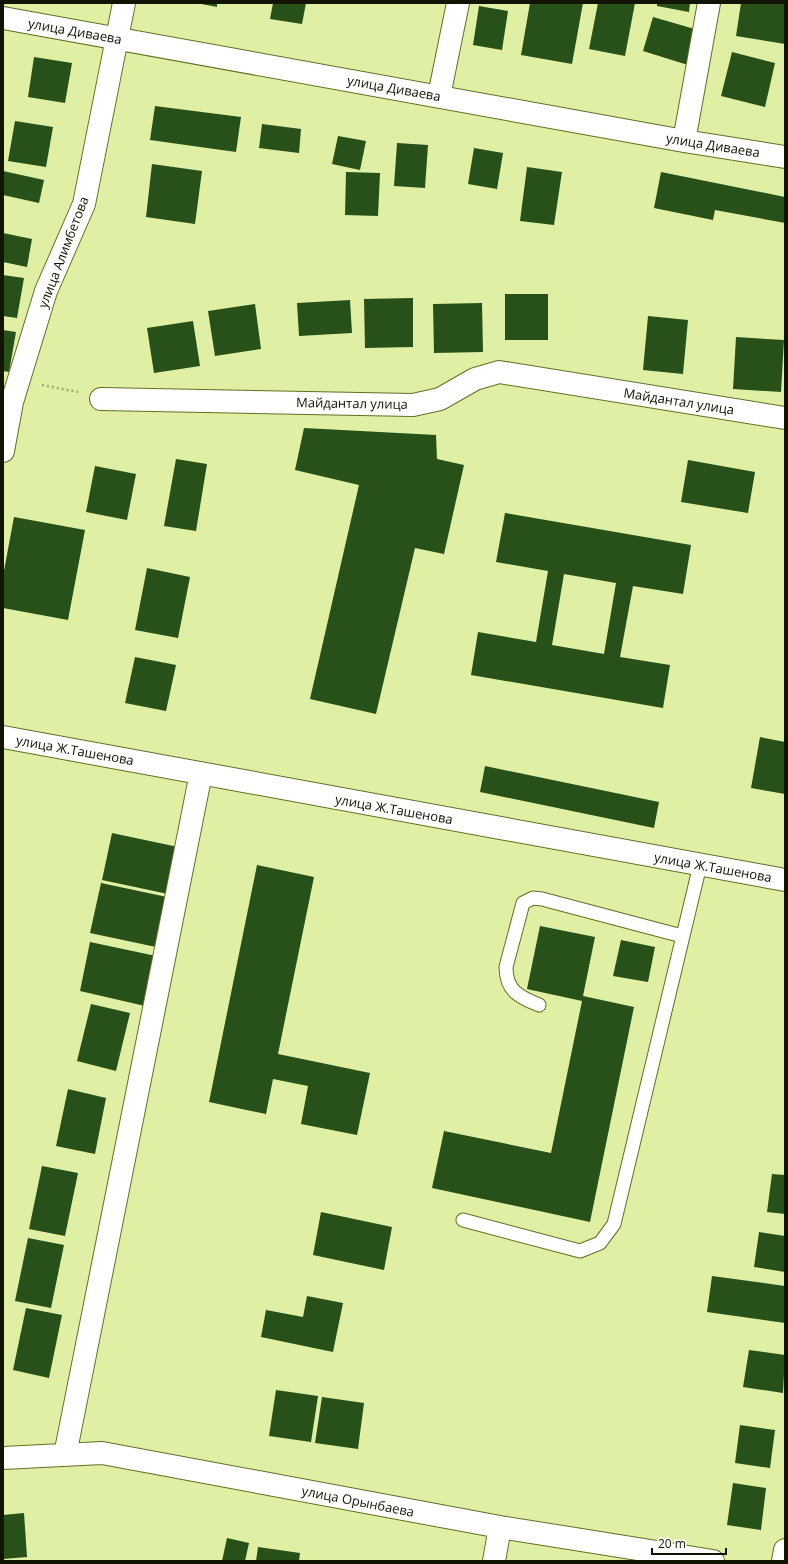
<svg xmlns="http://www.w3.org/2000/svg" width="788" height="1564" viewBox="0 0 788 1564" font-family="'Open Sans',sans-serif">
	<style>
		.building { fill: #275118; fill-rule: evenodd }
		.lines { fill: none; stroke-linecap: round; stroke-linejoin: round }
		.lane-casing { stroke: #626f25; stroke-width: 15 }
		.street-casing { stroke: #626f25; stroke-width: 24 }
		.path { stroke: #9fac71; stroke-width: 2.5; stroke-dasharray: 2 3; stroke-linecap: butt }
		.lane { stroke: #fff; stroke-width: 13 }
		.street { stroke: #fff; stroke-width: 22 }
		.labels { text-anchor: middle; stroke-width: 4; stroke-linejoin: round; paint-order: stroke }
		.street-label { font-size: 13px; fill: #101400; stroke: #fff }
	</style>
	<rect width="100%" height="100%" fill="#dff0a4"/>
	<path class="building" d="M196 3H217V7Z
		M273 3H306L302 24 270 19Z
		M530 3H583L572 64 521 55Z
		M598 3H635L625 56 589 49Z
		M657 3H690L689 12 657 6Z
		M741 3H785V44L736 36Z
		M479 6 508 11 502 50 473 45Z
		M653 17 698 30 688 65 643 51Z
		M732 52 775 63 765 107 721 96Z
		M34 57 72 63 65 103 28 97Z
		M155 106 241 117 236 152 150 140Z
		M15 121 53 127 46 167 8 161Z
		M262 124 301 129 299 153 259 148Z
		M338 136 366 141 360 170 332 164Z
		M397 143 428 145 425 188 394 186Z
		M474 148 503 153 497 189 468 184Z
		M152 164 202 171 195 224 146 217Z
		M527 167 562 172 554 225 520 221Z
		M3 171 44 180 39 203 3 195Z
		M346 172 380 173 378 216 345 215Z
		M661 172 785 197V223L715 210 713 220 654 208Z
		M3 233 32 239 27 267 3 262Z
		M3 275 24 278 17 318 3 316Z
		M505 294H548V340H505Z
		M413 298V347L365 348 364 299Z
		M350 300 352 333 299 336 297 303Z
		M482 303 483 352 434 353 433 304Z
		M255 304 261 349 215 356 208 311Z
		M648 316 688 320 683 374 643 370Z
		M193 321 200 366 154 373 147 328Z
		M3 330 16 332 9 372 3 371Z
		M736 337 784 340 781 392 733 389Z
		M304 428 436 435 437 459 464 465 444 554 415 548 376 714 310 699 359 485 295 470Z
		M176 459 207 464 196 531 164 526Z
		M688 460 755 472 748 513 681 502Z
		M95 466 136 474 127 520 86 512Z
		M505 513 691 545 683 594 633 586 620 657 670 665 663 708 471 675 478 632 536 642 548 571 496 562ZM564 574 616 583 604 654 552 645Z
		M14 517 85 530 68 620 3 608V576Z
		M147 568 190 577 178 638 135 630Z
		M135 657 176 665 166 711 125 703Z
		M760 737 785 742V794L751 788Z
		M485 766 659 802 654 828 480 792Z
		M112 833 178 847 168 894 102 880Z
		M257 865 314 877 278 1054 370 1073 357 1135 301 1124 308 1086 273 1079 266 1114 209 1102Z
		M101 883 167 897 156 947 90 933Z
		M540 926 595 937 583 996 634 1007 590 1222 432 1188 444 1131 551 1153 582 1001 527 989Z
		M621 940 655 947 648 982 613 976Z
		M90 942 156 956 145 1006 80 991Z
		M91 1004 130 1013 116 1071 77 1061Z
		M68 1089 106 1098 95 1154 56 1146Z
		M42 1166 78 1173 65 1236 29 1229Z
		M772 1174 785 1175V1214L767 1212Z
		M321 1212 392 1227 384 1270 313 1255Z
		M759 1232 785 1236V1272L754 1267Z
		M28 1238 64 1245 51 1308 15 1301Z
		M712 1276 785 1286V1323L707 1312Z
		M307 1296 343 1303 333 1352 261 1337 266 1310 303 1317Z
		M26 1308 62 1315 49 1378 13 1370Z
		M749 1350 785 1355 783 1393 743 1387Z
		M276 1390 318 1396 311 1442 269 1436Z
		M322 1397 364 1403 358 1449 315 1443Z
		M740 1425 775 1430 770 1468 735 1463Z
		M733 1483 766 1488 761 1530 727 1525Z
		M24 1513 27 1557 3 1559V1515Z
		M227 1538 249 1543 245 1561H222Z
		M258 1547 300 1553 299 1561H256Z"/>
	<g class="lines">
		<g class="lane-casing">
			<path id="lane" d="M539 1005C519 997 506 991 506 967L523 903 533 898 542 899 682 936
				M463 1220 580 1251 600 1243 614 1224 700 865"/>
		</g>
		<g class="street-casing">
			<path id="street" d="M3 18 684 141 785 157
				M439 96 458 3
				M684 141 709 3
				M101 399 413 405 440 399 475 379 499 372 785 418
				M3 451 12 402 46 291 84 204 124 3
				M3 737 785 880
				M65 1455 201 773
				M3 1458 102 1453 500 1527 713 1561
				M494 1561 500 1527
				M783 1561 785 1550"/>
		</g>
		<path class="path" d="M42 385 78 392"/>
		<use href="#lane" class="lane"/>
		<use href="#street" class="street"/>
	</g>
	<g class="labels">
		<g class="street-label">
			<text transform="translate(75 31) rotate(10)" y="5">улица Диваева</text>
			<text transform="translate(394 88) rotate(10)" y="5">улица Диваева</text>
			<text transform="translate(713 145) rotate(9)" y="5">улица Диваева</text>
			<text transform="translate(63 252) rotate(-69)" y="5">улица Алимбетова</text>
			<text transform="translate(679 401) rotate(9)" y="5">Майдантал улица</text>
			<text transform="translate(352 403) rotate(1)" y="5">Майдантал улица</text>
			<text transform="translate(75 750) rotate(10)" y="5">улица Ж.Ташенова</text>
			<text transform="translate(394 809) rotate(10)" y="5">улица Ж.Ташенова</text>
			<text transform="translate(713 867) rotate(10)" y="5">улица Ж.Ташенова</text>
			<text transform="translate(358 1501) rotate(11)" y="5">улица Орынбаева</text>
		</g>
	</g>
	<rect width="788" height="1564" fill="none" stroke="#101400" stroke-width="8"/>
	<path d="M652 1548v6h74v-6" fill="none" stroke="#101400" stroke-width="2"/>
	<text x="658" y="1548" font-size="12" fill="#101400" stroke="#ffffff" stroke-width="3" paint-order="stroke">20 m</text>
</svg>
